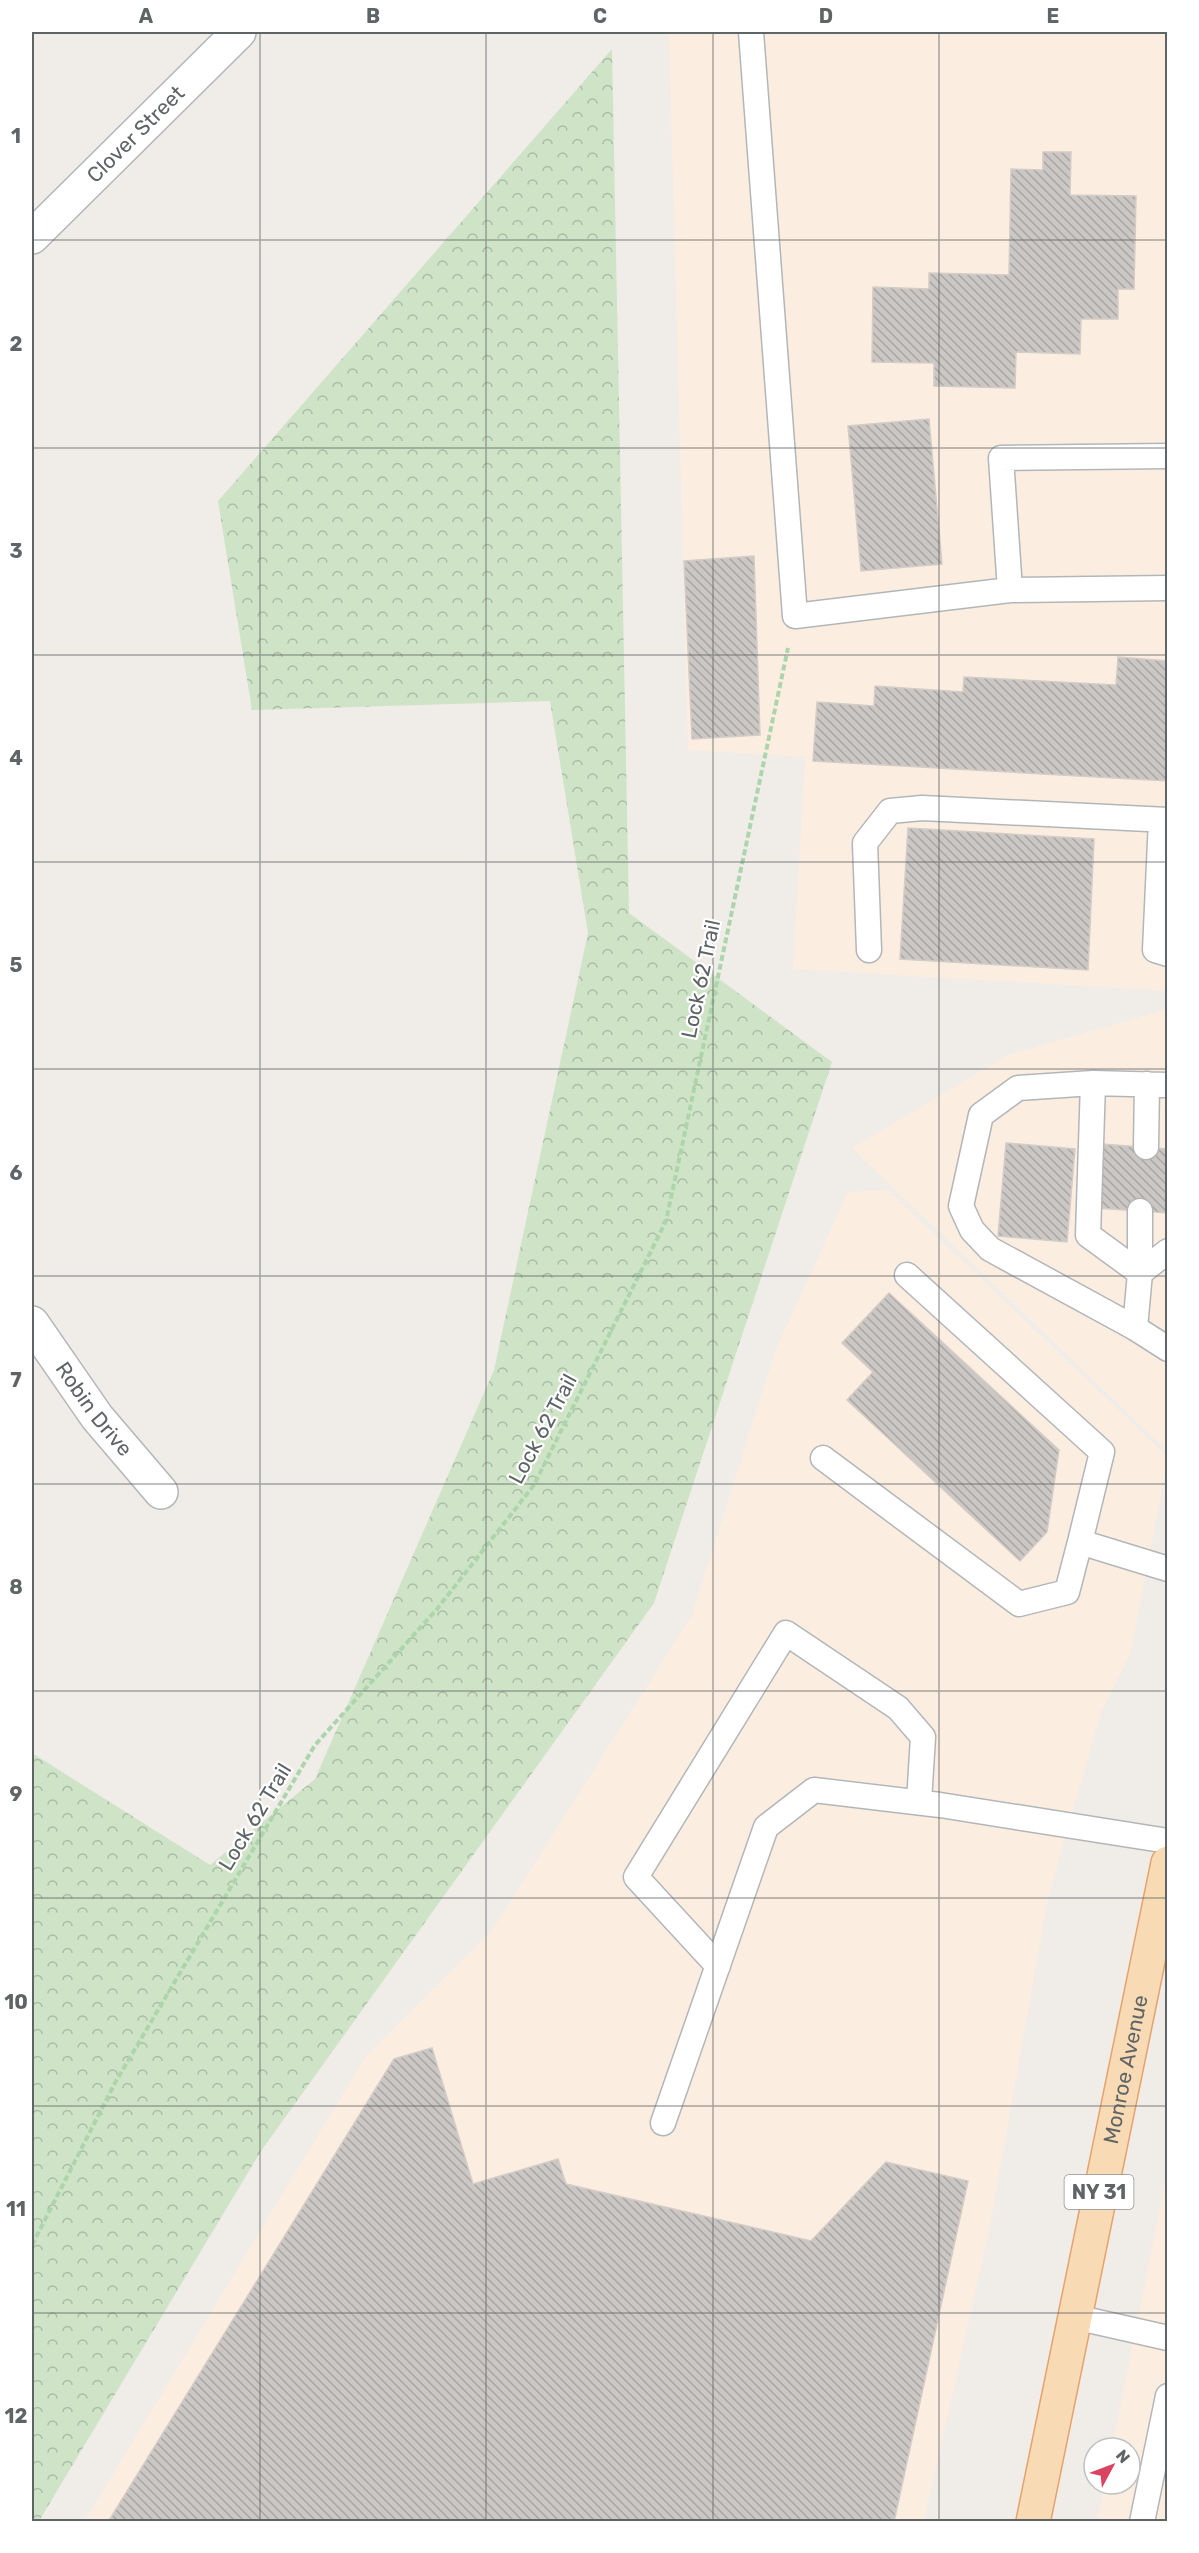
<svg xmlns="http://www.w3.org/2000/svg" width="1199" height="2553" viewBox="0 0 1199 2553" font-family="Rubik,sans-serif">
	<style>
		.commercial { fill: #fbeee1 }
		.forest { fill: url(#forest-crowns) }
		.building { fill: url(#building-back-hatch); stroke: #d4ccc7; stroke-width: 1.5 }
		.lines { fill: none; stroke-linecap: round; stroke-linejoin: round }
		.service-casing { stroke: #b3b6b8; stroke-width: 27 }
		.minor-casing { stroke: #b3b6b8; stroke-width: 36 }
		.secondary-casing { stroke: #b2b6b9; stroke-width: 36 }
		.primary-casing { stroke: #e5a26c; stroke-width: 36 }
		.path { stroke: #acd5ab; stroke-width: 4; stroke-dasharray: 6 3; stroke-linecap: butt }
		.service { stroke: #fff; stroke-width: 24 }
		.minor { stroke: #fff; stroke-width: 33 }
		.secondary { stroke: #fff; stroke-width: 33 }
		.primary { stroke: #f8dbb5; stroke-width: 33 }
		.grid { fill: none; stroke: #5f6466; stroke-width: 1.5; stroke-opacity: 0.55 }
		.labels { text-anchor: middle; stroke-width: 4.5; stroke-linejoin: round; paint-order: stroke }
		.shield { fill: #fff; stroke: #8f9294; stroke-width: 1.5 }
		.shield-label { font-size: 20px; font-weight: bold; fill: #5f6466 }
		.street-label { font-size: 21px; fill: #5f6466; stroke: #fff }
		.neatline { fill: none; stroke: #5f6466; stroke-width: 2 }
		.grid-label { font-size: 20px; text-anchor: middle; font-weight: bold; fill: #5f6466 }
	</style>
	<defs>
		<pattern id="forest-crowns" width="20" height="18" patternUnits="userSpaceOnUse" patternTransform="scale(1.5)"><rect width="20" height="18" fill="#cfe4c7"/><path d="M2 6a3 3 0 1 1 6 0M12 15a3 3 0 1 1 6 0" fill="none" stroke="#abbca5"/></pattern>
		<pattern id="building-back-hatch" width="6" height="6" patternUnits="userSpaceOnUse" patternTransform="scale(1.5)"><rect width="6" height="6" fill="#cbc7c4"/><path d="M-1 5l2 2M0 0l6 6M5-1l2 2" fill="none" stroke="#a8a5a3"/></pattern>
	</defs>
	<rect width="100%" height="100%" fill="#f0ece8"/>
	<path class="commercial" d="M669 32H1167V991L793 969 805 757 688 750Z
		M1167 1009V1451L852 1148 1008 1055Z
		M888 1190 1168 1457 1131 1652 1101 1712 1048 1898 989 2231 924 2521 84 2522 366 2056 491 1932 692 1615 776 1349 848 1192Z
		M1167 2172V2521L1097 2522 1105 2484H1130V2448H1112Z"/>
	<path class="forest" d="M612 49 629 913 832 1062 654 1603 261 2151 39 2521H32V1753L210 1865 315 1779 494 1370 588 933 550 701 252 710 218 501Z"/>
	<path class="building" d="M1043 152H1071L1070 195 1136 196 1134 289H1118V319H1081L1080 354 1016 352 1015 388 934 386V363L872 362 873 287 929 289V273L1009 275 1011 169 1043 170Z
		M929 419 942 564 861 571 848 426Z
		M754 556 760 735 692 739 684 561Z
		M1118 657 1168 661V781L813 761 817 702 874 706 875 686 963 692 964 677 1116 685Z
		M908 828 1094 839 1088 970 900 959Z
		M1006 1143 1075 1149 1067 1242 998 1236Z
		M1101 1144 1168 1149V1213L1096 1208Z
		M889 1293 1059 1450 1047 1532 1020 1561 847 1400 873 1372 842 1343Z
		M432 2048 473 2184 558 2159 566 2184 811 2241 886 2162 968 2181 894 2522H108L394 2059Z"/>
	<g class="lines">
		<g class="service-casing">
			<path id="service" d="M751 32 795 616 1010 590 1168 588
				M1010 590 1001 458 1168 456
				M1161 820 1155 950 1168 954
				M869 950 865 843 890 811 922 808 1168 820
				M1093 1083 1018 1088 981 1115 961 1206 972 1230 990 1249 1135 1328 1168 1349
				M1146 1147 1147 1084
				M1140 1211V1273L1168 1251
				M907 1275 1102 1452 1080 1542 1168 1569
				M1135 1328 1140 1273 1088 1235 1093 1083 1168 1085
				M823 1458 1019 1604 1067 1592 1080 1542
				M718 1966 636 1877 786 1633 898 1708 923 1737 919 1802
				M663 2123 766 1827 814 1790 940 1805 1168 1841
				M1075 2317 1168 2338
				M1142 2522 1168 2396"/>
		</g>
		<g class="minor-casing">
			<g id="minor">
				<path id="s1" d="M32 1323 97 1417 161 1492"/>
			</g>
		</g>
		<g class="secondary-casing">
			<g id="secondary">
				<path id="s2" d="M32 237 239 32"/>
			</g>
		</g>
		<g class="primary-casing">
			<g id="primary">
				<path id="s3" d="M1033 2522 1168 1863"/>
			</g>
		</g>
		<path class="path" d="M32 2245 116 2081 315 1745 437 1609 534 1485 666 1221 788 648"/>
		<use href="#service" class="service"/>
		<use href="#minor" class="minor"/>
		<use href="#secondary" class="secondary"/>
		<use href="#primary" class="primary"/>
	</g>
	<path class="grid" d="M260 32V2522M486 32V2522M713 32V2522M939 32V2522M32 240H1168M32 448H1168M32 655H1168M32 862H1168M32 1069H1168M32 1276H1168M32 1484H1168M32 1691H1168M32 1898H1168M32 2106H1168M32 2313H1168"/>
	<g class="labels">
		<rect class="shield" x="1064.5" y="2175" width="69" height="34" rx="4.5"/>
		<g class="shield-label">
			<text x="1099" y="2199">NY 31</text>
		</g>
		<g class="street-label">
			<text dy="7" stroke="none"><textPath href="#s2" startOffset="146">Clover Street</textPath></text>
			<text transform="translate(701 979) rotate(-78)" y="7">Lock 62 Trail</text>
			<text dy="7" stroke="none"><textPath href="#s1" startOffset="106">Robin Drive</textPath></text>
			<text transform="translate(543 1429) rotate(-62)" y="7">Lock 62 Trail</text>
			<text transform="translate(255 1817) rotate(-59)" y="7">Lock 62 Trail</text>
			<text dy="7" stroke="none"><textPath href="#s3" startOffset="462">Monroe Avenue</textPath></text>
		</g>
	</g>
	<rect width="1199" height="2553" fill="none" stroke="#ffffff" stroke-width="66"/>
	<g transform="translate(1112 2466) rotate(49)"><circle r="28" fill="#ffffff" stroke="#bfc1c2" stroke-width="1.5"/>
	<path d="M0-4.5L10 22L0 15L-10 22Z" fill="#da4460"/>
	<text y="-9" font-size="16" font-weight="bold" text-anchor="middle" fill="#5f6466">N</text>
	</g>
	<rect x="33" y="33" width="1133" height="2487" class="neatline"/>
	<g class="grid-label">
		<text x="146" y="23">A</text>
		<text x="373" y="23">B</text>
		<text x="600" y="23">C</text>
		<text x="826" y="23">D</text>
		<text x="1053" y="23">E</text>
		<text x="16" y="143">1</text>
		<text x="16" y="351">2</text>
		<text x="16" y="558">3</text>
		<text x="16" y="765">4</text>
		<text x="16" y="972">5</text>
		<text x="16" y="1180">6</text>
		<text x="16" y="1387">7</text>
		<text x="16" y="1594">8</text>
		<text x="16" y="1801">9</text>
		<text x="16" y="2009">10</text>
		<text x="16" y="2216">11</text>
		<text x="16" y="2423">12</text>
	</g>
</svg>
